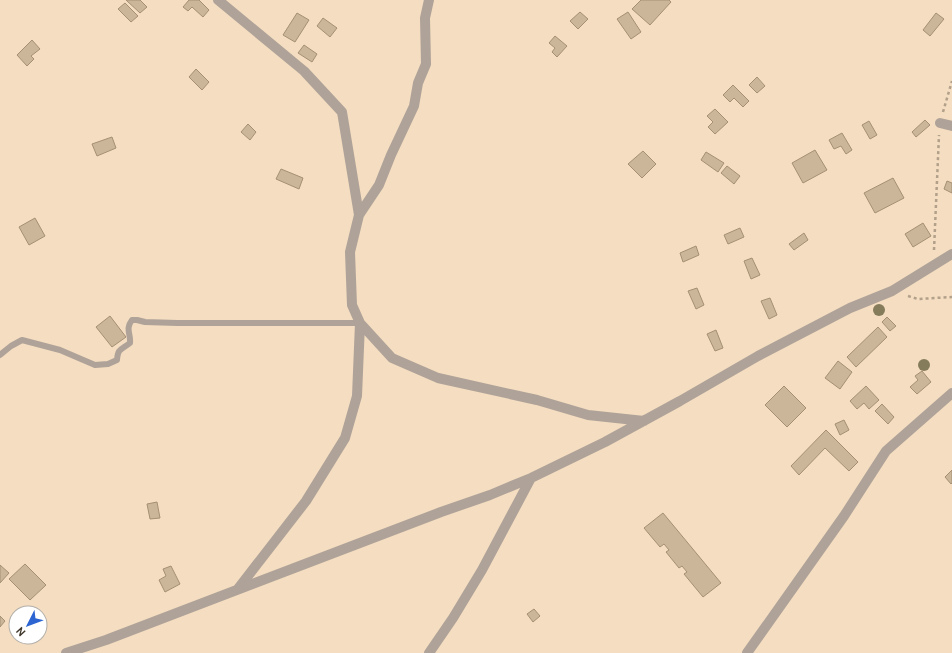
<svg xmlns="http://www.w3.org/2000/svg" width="952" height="653" viewBox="0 0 952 653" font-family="Cabin,sans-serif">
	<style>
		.building { fill: #ccb699; stroke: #a59075 }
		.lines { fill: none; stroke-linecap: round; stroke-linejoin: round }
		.path { stroke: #b2a08a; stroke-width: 2.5; stroke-dasharray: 3 3; stroke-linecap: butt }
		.lane { stroke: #afa298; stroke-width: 6 }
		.street { stroke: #afa298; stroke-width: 10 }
		.tree { fill: #857c5b }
	</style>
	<rect width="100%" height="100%" fill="#f4ddc0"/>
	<path class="building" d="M126 0H140L147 7 140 13Z
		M189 0H199L209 10 203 17 192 7 188 11 183 7Z
		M641 0H669L671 2 650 25 632 9Z
		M125 3 138 16 131 22 118 9Z
		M580 12 588 19 578 29 570 21Z
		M628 12 641 32 631 39 617 19Z
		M297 13 309 20 295 42 283 35Z
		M936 13 944 19 930 36 923 30Z
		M323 18 337 28 330 37 317 26Z
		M555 36 567 46 557 57 552 52 555 48 549 43Z
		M32 40 40 49 31 56 34 59 27 66 17 55Z
		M304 45 317 54 312 62 298 53Z
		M196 69 209 82 202 90 189 77Z
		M757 77 765 86 757 93 749 85Z
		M733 85 749 101 743 107 734 98 730 102 723 95Z
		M715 109 728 122 715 134 708 127 713 122 707 116Z
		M925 120 930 125 916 137 912 132Z
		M869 121 877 135 870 139 862 125Z
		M248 124 256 132 250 140 241 132Z
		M842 133 852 150 846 154 841 146 834 149 829 140Z
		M112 137 116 148 97 156 92 144Z
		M815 150 827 170 803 183 792 163Z
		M643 151 656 164 642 178 628 164Z
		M706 152 724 163 718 172 701 160Z
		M727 166 740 176 734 184 721 173Z
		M281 169 303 178 299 189 276 179Z
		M893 178 904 198 875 213 864 193Z
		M947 181 952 183V193L944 189Z
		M35 218 45 236 29 245 19 227Z
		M923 223 931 236 913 247 905 234Z
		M740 228 744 237 728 244 724 235Z
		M804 233 808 240 794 250 789 244Z
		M696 246 699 255 683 262 680 253Z
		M752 258 760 275 751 279 744 261Z
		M697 288 704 305 696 309 688 291Z
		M770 298 777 315 769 319 761 301Z
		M110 316 126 337 112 347 96 327Z
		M887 317 896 326 890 331 882 322Z
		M878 327 887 337 856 367 847 357Z
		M716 330 723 348 715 351 707 334Z
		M838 361 852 372 840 389 825 378Z
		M922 371 931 382 917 394 910 387 918 380 915 376Z
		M784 386 806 408 787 427 765 405Z
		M866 386 879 400 869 409 864 403 857 409 850 401Z
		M882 404 894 417 888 424 875 411Z
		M844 420 849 430 840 435 835 424Z
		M826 430 858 462 849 471 825 448 799 475 791 466Z
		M952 470V483L951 484 945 477Z
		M157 502 160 518 150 519 147 504Z
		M663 513 721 583 703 597 684 574 687 572 682 566 679 568 666 552 669 550 664 544 660 547 644 528Z
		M25 564 46 585 30 600 9 579Z
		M0 565 9 573 0 583Z
		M171 566 180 584 165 592 159 580 166 576 163 569Z
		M534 609 540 616 533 622 527 614Z
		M0 616 5 621 0 627Z
		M40 632 42 635 36 642 31 637H40Z"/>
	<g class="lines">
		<path class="path" d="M943 112 952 81
			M934 250 939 135
			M908 296 918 299 952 297"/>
		<path class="lane" d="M0 355 11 346 22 340 60 350 95 365 108 364 117 360C118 348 121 350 130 343 131 334 125 329 132 320H137L145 322 177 323H360"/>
		<path class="street" d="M218 0 304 71 342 112 359 215 350 252 352 305 360 323 392 358 438 378 537 400 588 415 644 421
			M940 123 952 126
			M359 215 379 185 391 155 414 106 418 83 426 64 425 18 429 0
			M237 590 306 501 345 438 357 396 360 323
			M66 653 106 640 441 512 490 495 531 478 605 442 680 401 758 356 850 308 892 291 952 254
			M429 653 453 618 482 570 531 478
			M747 653 844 516 886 451 952 393"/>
	</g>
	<g class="tree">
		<circle cx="879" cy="310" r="6"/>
		<circle cx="924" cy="365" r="6"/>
	</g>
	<g transform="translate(28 625) rotate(228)"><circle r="19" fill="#ffffff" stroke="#b3afaa"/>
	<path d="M0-3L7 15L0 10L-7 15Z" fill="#2c64d2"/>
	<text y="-6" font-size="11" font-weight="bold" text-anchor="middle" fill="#40372b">N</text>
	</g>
</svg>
